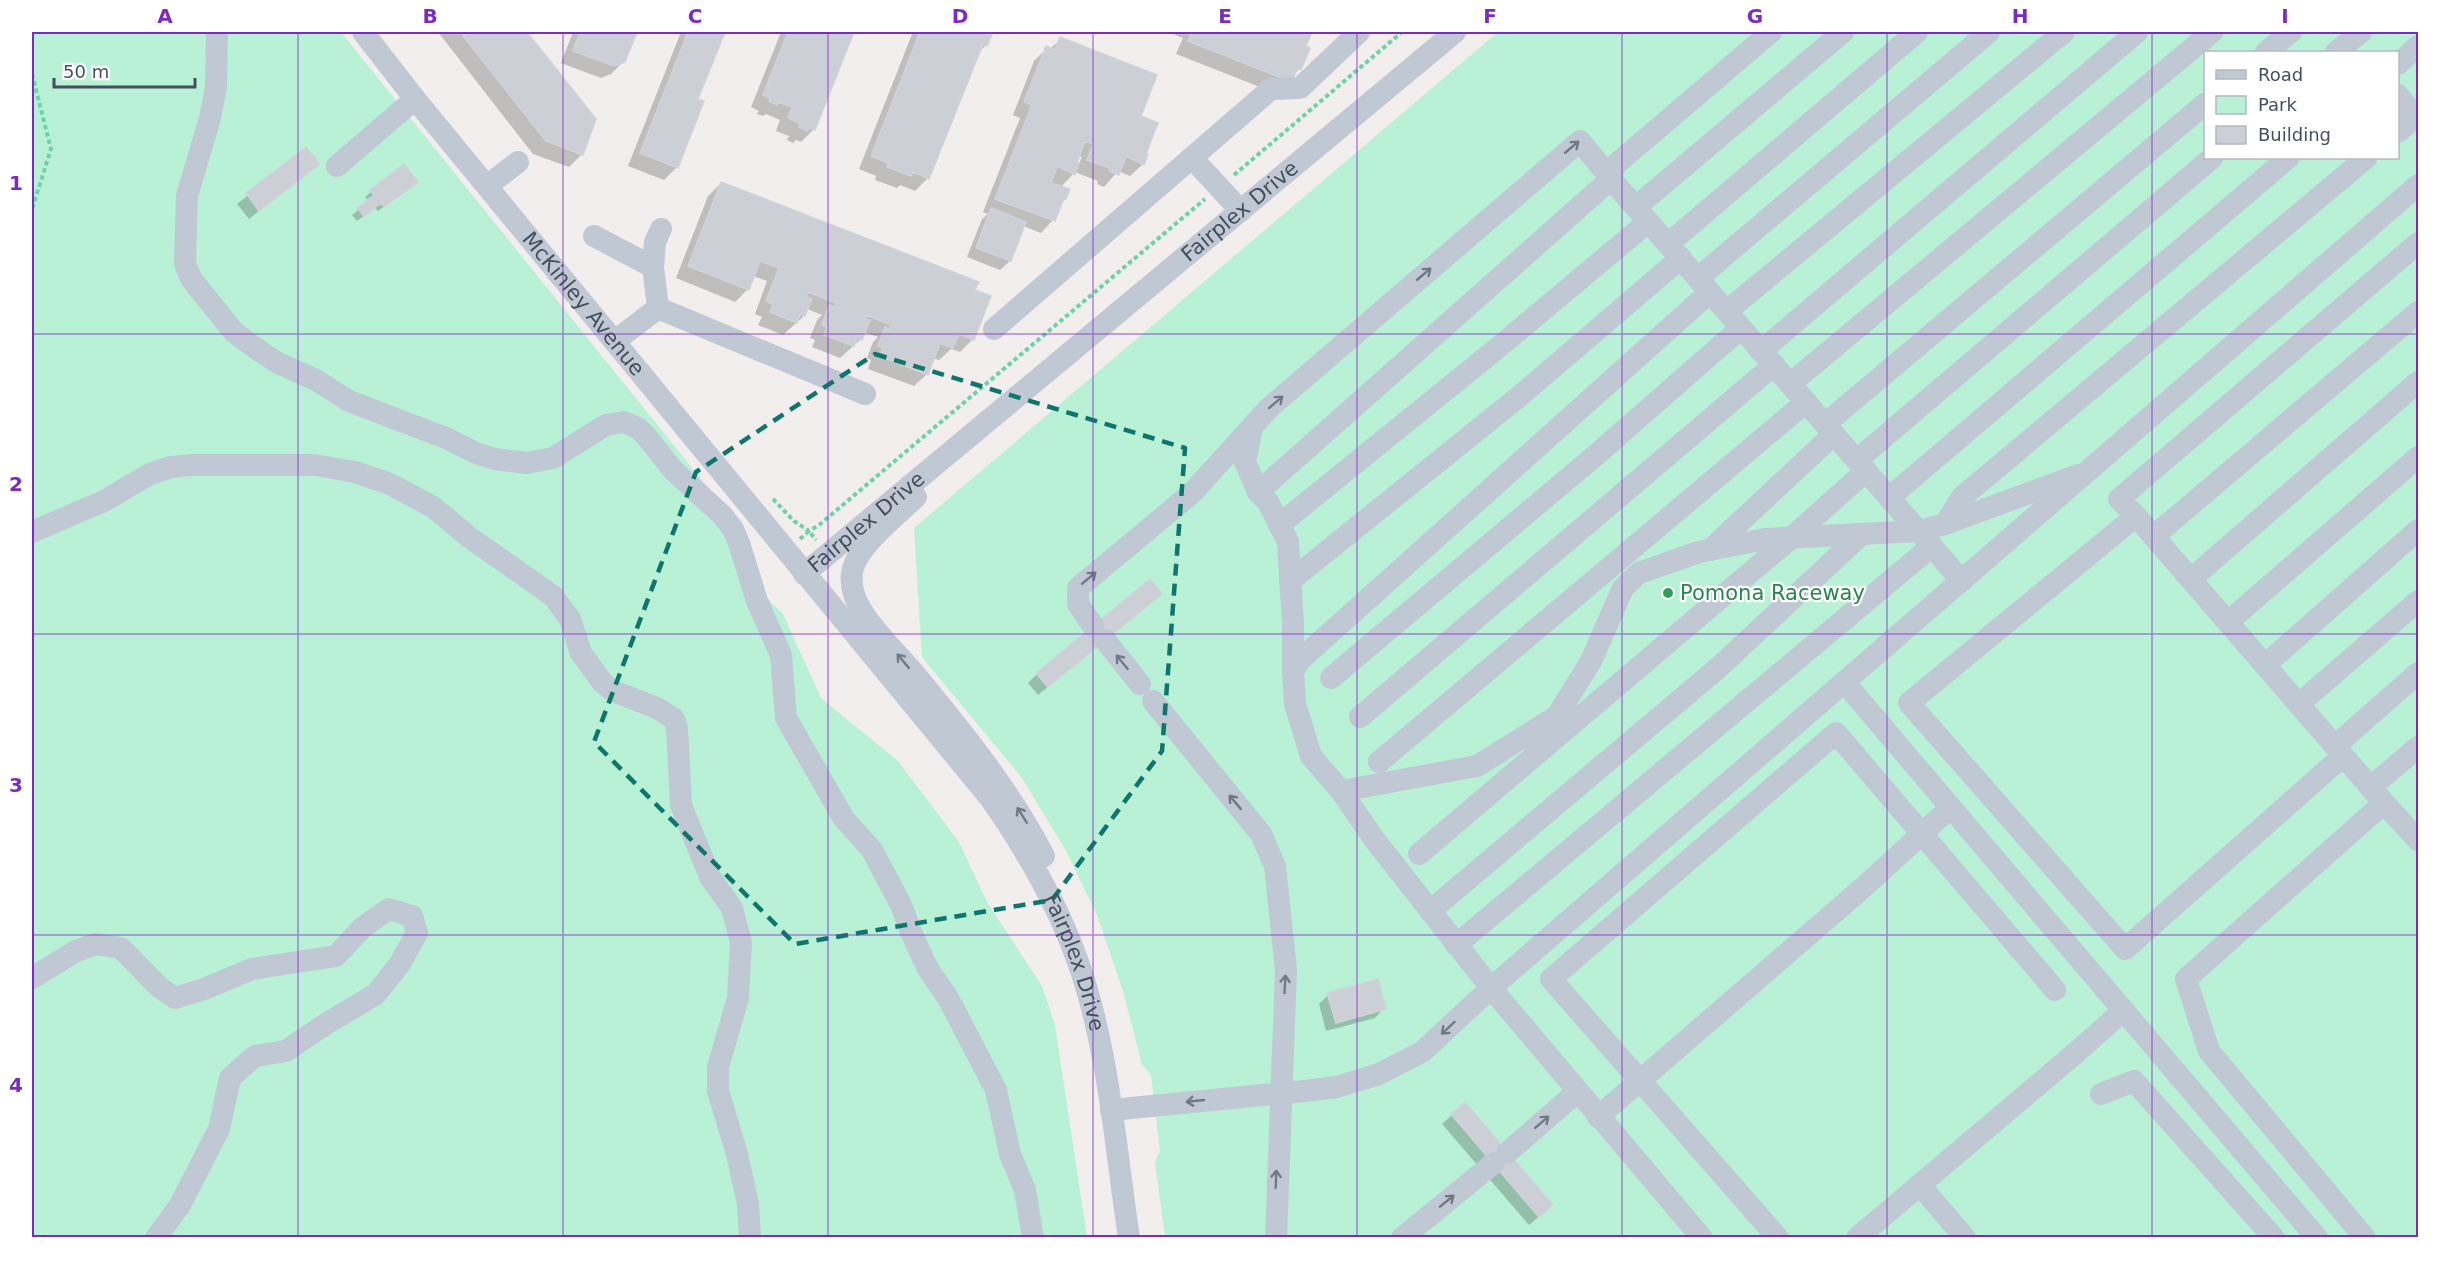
<svg xmlns="http://www.w3.org/2000/svg" width="2450" height="1269" viewBox="0 0 2450 1269" font-family="'DejaVu Sans',sans-serif">
	<style>
		.green { fill: #b9f1d6; fill-rule: evenodd }
		.shadow { fill: #0003; fill-rule: evenodd }
		.building { fill: #cccfd6; stroke: #d1d3da; stroke-width: 1.5 }
		.lines { fill: none; stroke-linecap: round; stroke-linejoin: round }
		.path { stroke: #6fd1ad; stroke-width: 4; stroke-dasharray: 4.5 3; stroke-linecap: butt }
		.minor { stroke: #c0c8d4; stroke-width: 22 }
		.minor-bridge { stroke: #c0c8d4; stroke-width: 22 }
		.oneway { stroke: #707986 }
		.marked { fill: none; stroke: #0f766e; stroke-width: 4.5; stroke-dasharray: 12 8; stroke-linejoin: round }
		.grid { fill: none; stroke: #7b2cbf; stroke-width: 1.5; stroke-opacity: 0.55 }
		.leisure-dot { fill: #2e9e5b; stroke: #fff; stroke-width: 2 }
		.labels { text-anchor: middle; stroke-width: 4.5; stroke-linejoin: round; paint-order: stroke }
		.street-label { font-size: 21px; fill: #454e5c; stroke: #fff }
		.leisure-label { font-size: 21px; fill: #27864d; stroke: #fff; text-anchor: start }
		.neatline { fill: none; stroke: #7b2cbf; stroke-width: 2 }
		.grid-label { font-size: 20px; text-anchor: middle; font-weight: bold; fill: #7b2cbf }
	</style>
	<rect width="100%" height="100%" fill="#f1eeed"/>
	<path class="green" d="M32 32H341L738 525 763 594 783 614 821 698 898 761 959 842 987 902 1042 986 1055 1025 1087 1237H32Z
		M1498 32H2418V1237H1165L1155 1163 1160 1151 1151 1075 1142 1065 1123 991 1097 915 1065 849 1022 778 922 657 914 528ZM2206 52H2398V158H2206Z"/>
	<path class="shadow" d="M438 32H525L595 120 582 154 569 167 533 154Z
		M573 32H635L624 61 611 74 601 78 561 63Z
		M681 32H723L696 100 677 167 664 180 628 166Z
		M781 32H853L814 129 801 142 796 140 793 143 787 140 789 136 776 131 780 120 766 114 763 116 757 114 759 111 751 107Z
		M906 32H991L986 45 977 54 928 178 915 191 900 185 897 188 875 180 876 176 859 169 912 34Z
		M1174 32H1310L1299 69 1278 94 1176 54 1183 38 1173 34Z
		M1061 39 1139 117 1143 164 1130 176 1118 171 1104 187 1097 184 1098 181 1075 172 1060 188 1065 198 1060 203 1053 220 1041 233 1023 226 1010 261 1000 270 967 257 982 219 988 214 983 212 1020 118 1013 115 1034 61 1047 48 1050 49ZM1078 156 1082 157 1078 165 1075 164Z
		M306 149 318 164 249 219 237 204Z
		M404 166 410 188 378 211 375 208 357 221 352 215 369 201 365 197Z
		M721 183 973 291V339L960 352 951 349 939 360 933 358 927 374 914 386 868 369 871 360 867 358 873 342 878 337 864 332 861 339 840 358 812 347 815 340 810 338 817 320 822 315 807 309 804 316 783 335 758 325 762 317 755 314 767 281 753 276 748 289 735 302 676 278 708 196Z
		M1150 603 1038 695 1028 683 1037 674Z
		M1328 995 1384 1008 1375 1018 1326 1031 1319 1004Z
		M1464 1104 1542 1214 1529 1225 1442 1124Z"/>
	<path class="building" d="M460 32H527L596 119 583 155 546 141Z
		M580 32H637L625 62 614 66 573 51Z
		M688 32H725L698 99 704 101 678 168 640 153Z
		M788 32H854L815 130 809 127 807 131 799 127 800 124 788 118 792 107 778 102 777 105 769 101 770 98 763 95Z
		M920 32H993L987 46 983 44 929 179 913 172 911 176 887 167 888 163 871 156Z
		M1192 32H1312L1306 46 1310 48 1301 70 1297 68 1292 82 1188 41Z
		M1060 37 1157 75 1141 116 1158 123 1146 154H1148L1144 165 1126 156 1119 175 1109 171 1110 168 1087 160 1093 144 1085 141 1077 163 1079 164 1075 175 1057 166 1051 183 1070 189 1066 199 1064 198 1055 221 995 199 1032 105 1024 102 1046 46 1055 50Z
		M306 147 320 164 259 211 246 193Z
		M404 164 418 182 384 207 381 203 364 216 357 208 374 195 370 190Z
		M721 182 979 282 975 290 991 296 974 340 959 334 953 348 940 343 928 375 880 356 883 348 878 346 885 327 890 329 891 325 866 315 865 319 870 320 862 340 857 338 854 346 824 335 827 327 822 325 829 305 835 307 836 303 808 292 806 297 812 299 805 316 800 314 797 323 770 312 773 304 766 301 779 268 760 261 749 290 688 266Z
		M991 208 1026 222 1011 261 976 248Z
		M1150 579 1162 594 1048 687 1036 673Z
		M1378 979 1386 1009 1336 1023 1327 993Z
		M1465 1102 1553 1205 1539 1217 1451 1114Z"/>
	<g class="lines">
		<path class="path" d="M32 74 51 149 32 209
			M1234 175 1402 32
			M773 499 794 521 809 531 819 525 1205 199
			M800 539 809 531 816 540"/>
		<g class="minor">
			<path d="M217 32 216 87 210 118 187 196 185 264 192 280 234 332 251 345 276 362 316 380 349 401 446 438 476 453 495 459 527 463 553 458 606 425 624 422 638 428 647 437 673 470 722 515 733 529 739 543 757 601 781 655 786 718 844 819 872 850 901 905 912 934 928 969 948 998 996 1090 1010 1154 1025 1190 1033 1238"/>
			<path id="s1" d="M363 32 415 99 990 798C1025 848 1056 901 1077 959 1109 1048 1115 1145 1129 1238"/>
			<path d="M1771 32 1614 166 1611 179 1962 581"/>
			<path d="M2266 52 2291 32"/>
			<path d="M2336 52 2361 32"/>
			<path d="M2398 64 2418 46"/>
			<path d="M2398 95 2418 120"/>
			<path d="M2398 132 2418 114"/>
			<path d="M1192 158 1241 211"/>
			<path d="M337 166 415 99"/>
			<path d="M487 186 518 162"/>
			<path d="M1636 207 1843 32"/>
			<path d="M594 236 653 267 658 308"/>
			<path d="M1668 244 1917 32"/>
			<path d="M653 267 655 242 661 229"/>
			<path d="M1698 278 1989 32"/>
			<path d="M658 308 865 394"/>
			<path d="M1727 311 2064 32"/>
			<path d="M994 329 1271 89 1300 88 1359 32"/>
			<path d="M615 341 658 308"/>
			<path d="M1761 351 2137 32"/>
			<path d="M1790 384 2212 32"/>
			<path d="M1825 424 2206 103"/>
			<path d="M1252 427 1245 462 1258 492 1268 502 1288 542 1293 624V671"/>
			<path d="M1857 460 2212 158"/>
			<path d="M916 497C897 515 855 548 852 573 850 590 856 602 865 616 880 638 901 657 918 678 965 735 1010 791 1044 856"/>
			<path d="M1890 497 2288 158"/>
			<path d="M2136 516 2119 499 2418 243"/>
			<path d="M1945 524 1962 497 2366 158"/>
			<path d="M1279 525 1500 346 1648 222"/>
			<path d="M32 532 104 501 150 474 171 467 192 465H315L355 472 390 484 433 507 469 537 553 596 570 619 581 653 602 682 613 691 657 708 674 719 677 728 681 805 710 877 732 908 741 942 738 998 718 1067V1091L737 1154 748 1204 750 1238"/>
			<path d="M2154 536 2418 312"/>
			<path d="M1710 550 1834 434"/>
			<path id="s2" d="M804 574 1455 32"/>
			<path d="M2191 579 2418 382"/>
			<path d="M1290 581 1521 395 1681 258"/>
			<path d="M2228 622 2418 457"/>
			<path d="M1093 626 1078 604V588L1192 493 1269 408 1580 141 1611 179 1258 492"/>
			<path d="M1105 640 1140 684"/>
			<path d="M2265 665 2418 530"/>
			<path d="M1331 678 1596 455 1741 328"/>
			<path d="M1845 683 2317 1238"/>
			<path d="M1153 701 1261 834 1275 866 1286 970 1276 1238"/>
			<path d="M2299 704 2418 601"/>
			<path d="M1360 717 1774 365"/>
			<path d="M2335 746 2418 673"/>
			<path d="M2343 756 2125 949 1909 703 2136 516 2384 803 2186 979 2209 1051 2365 1238"/>
			<path d="M1379 762 1806 402"/>
			<path d="M2371 787 2418 747"/>
			<path d="M1341 791 1477 766 1557 716 1591 661 1623 588 1639 573 1699 552 1765 539 1919 531 1945 524 2078 475"/>
			<path d="M2384 803 2418 840"/>
			<path d="M1419 854 1791 538 1866 471"/>
			<path d="M1430 911 1718 668 1862 534"/>
			<path d="M1456 945 1932 546"/>
			<path d="M32 978 76 951 96 944 121 948 159 987 175 998 204 989 252 969 336 956 363 927 389 909 412 916 417 933 399 965 376 994 321 1027 286 1051 255 1056 230 1078 219 1129 180 1205 156 1238"/>
			<path d="M1305 1091 1337 1087 1379 1074 1422 1052 1491 988 2418 185"/>
			<path d="M2101 1094 2134 1081 2274 1238"/>
			<path d="M1111 1110 1253 1096"/>
			<path d="M1598 1117 1865 886 1951 807"/>
			<path d="M1508 1152 1577 1092"/>
			<path d="M1920 1185 1965 1238"/>
			<path d="M1402 1238 1494 1163"/>
			<path d="M1702 1238 1491 988 1374 839 1341 791 1311 756 1295 704 1293 671 1301 659 1710 292"/>
			<path d="M1778 1238 1551 979 1836 733 2055 990"/>
			<path d="M1857 1238 2078 1051 2124 1010"/>
		</g>
		<path class="minor-bridge" d="M1253 1096 1305 1091"/>
	</g>
	<defs><path id="oneway-shaft" d="M-6 0H5M1.5-3L5.5 0L1.5 3" fill="none" stroke-width="1.6" stroke-linecap="round" stroke-linejoin="round" transform="scale(1.5)"/></defs>
	<g class="oneway">
		<use href="#oneway-shaft" transform="translate(1572 147) rotate(-40)"/>
		<use href="#oneway-shaft" transform="translate(1424 274) rotate(-40)"/>
		<use href="#oneway-shaft" transform="translate(1276 402) rotate(-41)"/>
		<use href="#oneway-shaft" transform="translate(1089 578) rotate(-40)"/>
		<use href="#oneway-shaft" transform="translate(903 661) rotate(-130)"/>
		<use href="#oneway-shaft" transform="translate(1122 662) rotate(-129)"/>
		<use href="#oneway-shaft" transform="translate(1235 802) rotate(-130)"/>
		<use href="#oneway-shaft" transform="translate(1022 815) rotate(-122)"/>
		<use href="#oneway-shaft" transform="translate(1285 984) rotate(-87)"/>
		<use href="#oneway-shaft" transform="translate(1448 1028) rotate(137)"/>
		<use href="#oneway-shaft" transform="translate(1195 1101) rotate(174)"/>
		<use href="#oneway-shaft" transform="translate(1542 1122) rotate(-41)"/>
		<use href="#oneway-shaft" transform="translate(1276 1179) rotate(-88)"/>
		<use href="#oneway-shaft" transform="translate(1447 1201) rotate(-39)"/>
	</g>
	<path class="marked" d="M875 354 1185 448 1162 751 1052 900 795 944 594 742 696 472Z"/>
	<path class="grid" d="M298 32V1238M563 32V1238M828 32V1238M1093 32V1238M1357 32V1238M1622 32V1238M1887 32V1238M2152 32V1238M32 334H2418M32 634H2418M32 935H2418"/>
	<circle class="leisure-dot" cx="1668" cy="593" r="6"/>
	<g class="labels">
		<g class="street-label">
			<text dy="7" stroke="none"><textPath href="#s2" startOffset="567">Fairplex Drive</textPath></text>
			<text dy="7" stroke="none"><textPath href="#s1" startOffset="350">McKinley Avenue</textPath></text>
			<text dy="7" stroke="none"><textPath href="#s2" startOffset="81">Fairplex Drive</textPath></text>
			<text dy="7" stroke="none"><textPath href="#s1" startOffset="1176">Fairplex Drive</textPath></text>
		</g>
		<g class="leisure-label">
			<text x="1680" y="600">Pomona Raceway</text>
		</g>
	</g>
	<rect width="2450" height="1269" fill="none" stroke="#ffffff" stroke-width="66"/>
	<rect x="2204" y="51" width="195" height="108" fill="#ffffff" stroke="#b5b8be" stroke-width="1.5"/>
	<rect x="2216" y="70" width="30" height="9" fill="#c0c8d4" stroke="#b5b8be" stroke-width="1.5"/>
	<text x="2258" y="81" font-size="18" fill="#454e5c">Road</text>
	<rect x="2216" y="96" width="30" height="18" fill="#b9f1d6" stroke="#b5b8be" stroke-width="1.5"/>
	<text x="2258" y="111" font-size="18" fill="#454e5c">Park</text>
	<rect x="2216" y="126" width="30" height="18" fill="#cccfd6" stroke="#b5b8be" stroke-width="1.5"/>
	<text x="2258" y="141" font-size="18" fill="#454e5c">Building</text>
	<path d="M54 78v9h141v-9" fill="none" stroke="#454e5c" stroke-width="3"/>
	<text x="63" y="78" font-size="18" fill="#454e5c" stroke="#ffffff" stroke-width="4.5" paint-order="stroke">50 m</text>
	<rect x="33" y="33" width="2384" height="1203" class="neatline"/>
	<g class="grid-label">
		<text x="165" y="23">A</text>
		<text x="430" y="23">B</text>
		<text x="695" y="23">C</text>
		<text x="960" y="23">D</text>
		<text x="1225" y="23">E</text>
		<text x="1490" y="23">F</text>
		<text x="1755" y="23">G</text>
		<text x="2020" y="23">H</text>
		<text x="2285" y="23">I</text>
		<text x="16" y="190">1</text>
		<text x="16" y="491">2</text>
		<text x="16" y="792">3</text>
		<text x="16" y="1092">4</text>
	</g>
</svg>
